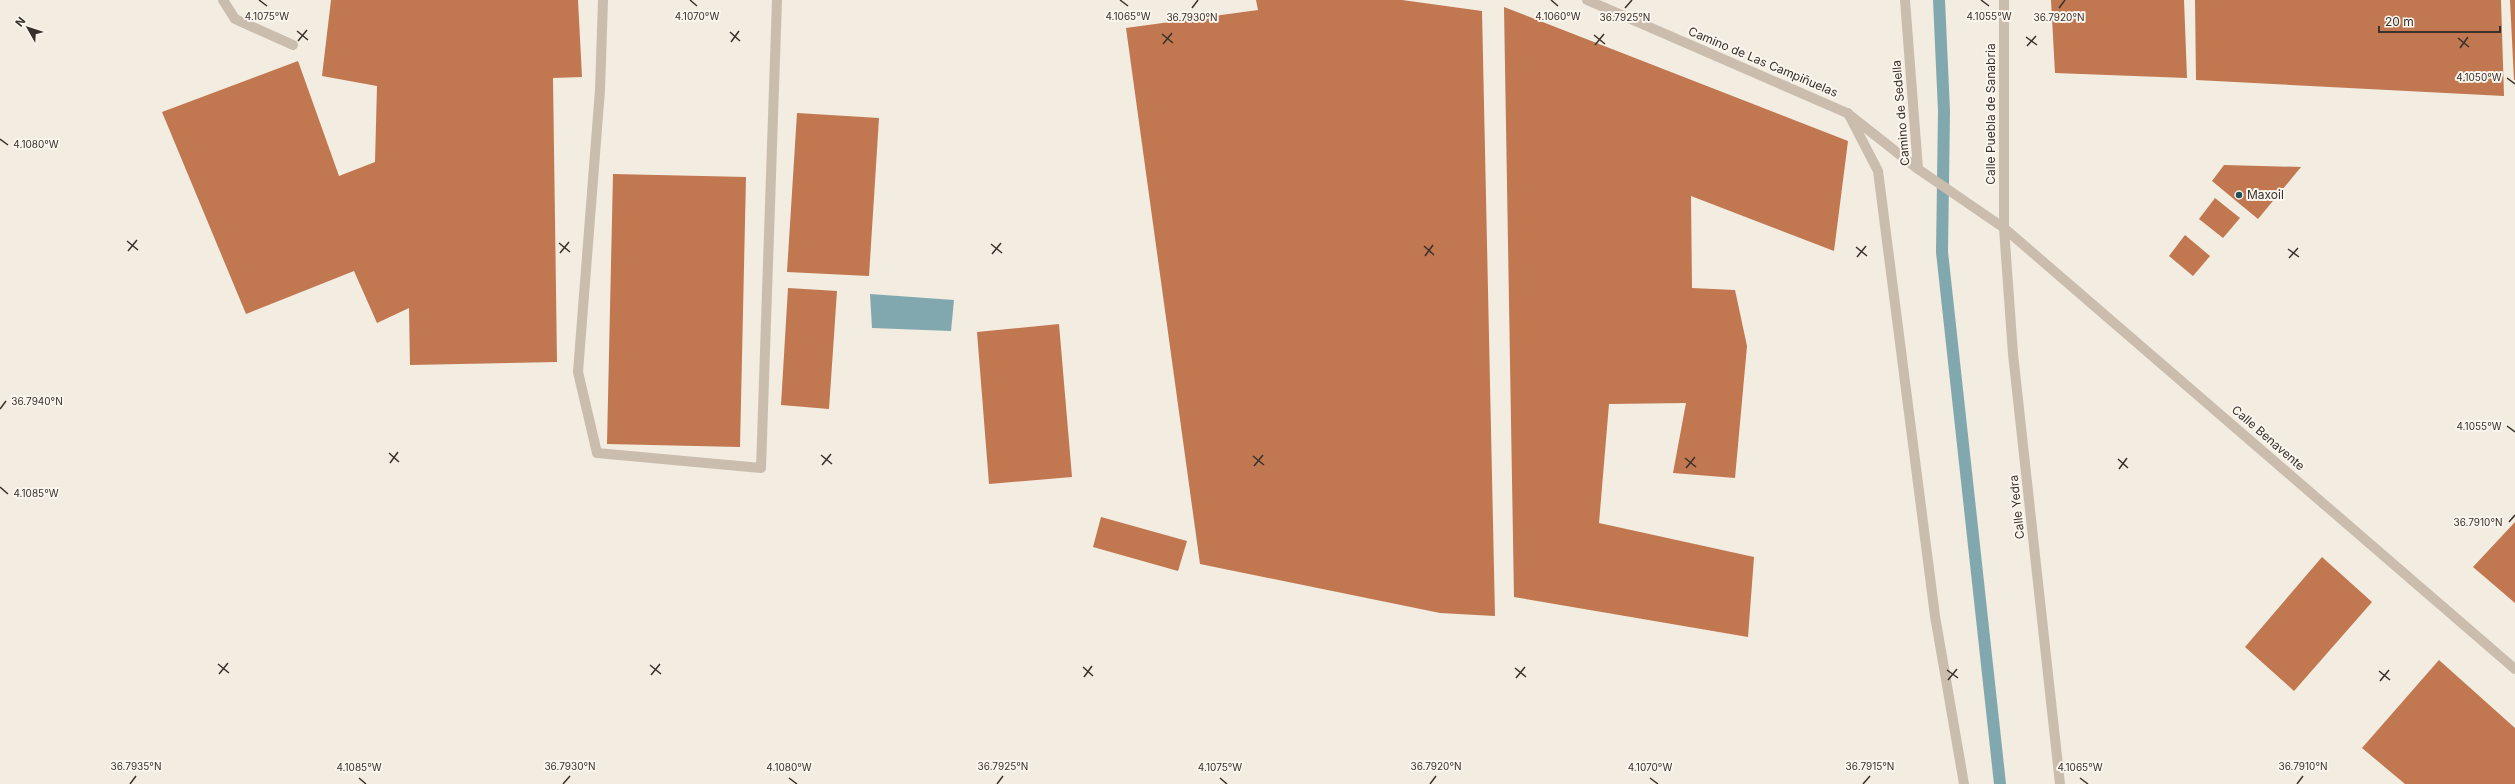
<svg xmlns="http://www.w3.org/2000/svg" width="2515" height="784" viewBox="0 0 2515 784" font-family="Inter,sans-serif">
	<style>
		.water { fill: #81a8af }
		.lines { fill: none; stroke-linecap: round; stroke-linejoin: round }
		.stream { stroke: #81a8af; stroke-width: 12 }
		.building { fill: #c17750 }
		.service { stroke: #cbbdad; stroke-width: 10 }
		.minor { stroke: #cbbdad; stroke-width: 10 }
		.ticks { fill: none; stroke: #39312b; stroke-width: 1.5 }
		.poi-dot { fill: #225059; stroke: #faf5ed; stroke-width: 1.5 }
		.labels { text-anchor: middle; stroke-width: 4; stroke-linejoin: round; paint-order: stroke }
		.street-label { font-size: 12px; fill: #39312b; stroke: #faf5ed }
		.poi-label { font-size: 12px; fill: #39312b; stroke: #faf5ed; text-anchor: start }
		.ticks-label { font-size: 10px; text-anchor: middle; fill: #39312b; stroke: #faf5ed; stroke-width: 4; stroke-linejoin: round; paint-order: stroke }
	</style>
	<rect width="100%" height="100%" fill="#f2ece1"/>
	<path class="water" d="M870 294 954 300 951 331 872 328Z"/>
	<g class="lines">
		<path class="stream" d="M1939 0 1944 111 1942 252 2000 784"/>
	</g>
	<path class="building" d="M331 0H578L582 77 553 78 557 362 410 365 409 308 377 323 354 271 246 314 162 112 298 61 339 176 375 162 377 86 322 76Z
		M1256 0H1402L1482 11 1495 616 1440 613 1200 564 1126 28 1258 10Z
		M2051 0H2184L2187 78 2055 73Z
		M2195 0H2501L2504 96 2196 80Z
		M2510 0H2515V80H2514Z
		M1504 7 1848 141 1834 251 1691 196 1692 288 1735 290 1747 346 1735 478 1673 473 1686 403 1609 404 1599 523 1754 557 1748 637 1514 597Z
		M797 113 879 118 869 276 787 272Z
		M2224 165 2301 167 2258 219 2212 181Z
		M613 174 746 177 740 447 607 444Z
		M2215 198 2240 218 2223 238 2199 219Z
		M2185 235 2210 256 2193 276 2169 256Z
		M788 288 837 291 829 409 781 405Z
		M1059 324 1072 477 989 484 977 332Z
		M1101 517 1187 541 1178 571 1093 547Z
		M2515 522V603L2473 567Z
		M2322 557 2372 602 2294 691 2245 647Z
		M2439 660 2515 728V784H2405L2362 748Z"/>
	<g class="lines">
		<path class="service" d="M223 0 235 19 293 45
			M603 0 600 90 578 372 597 453 761 468 777 0
			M1848 113 1878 171 1935 616 1964 784"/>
		<path class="minor" d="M1587 0 1847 113 1918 169
			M1905 0 1918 169 2004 228 2515 669
			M2004 0V228L2013 354 2060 784"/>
	</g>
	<path class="ticks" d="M259 0 267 6M690 0 697 6M1120 0 1128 6M1551 0 1558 6M1981 0 1989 6M1192 8 1198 0M1625 8 1632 0M2059 8 2065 0M297 31 308 40M730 32 740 41M1162 34 1173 43M1594 35 1605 44M2026 37 2037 45M2458 38 2469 47M298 41 307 30M731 42 739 31M1163 44 1172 33M1595 45 1604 34M2027 46 2036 36M2460 48 2468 37M2507 78 2515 84M0 139 8 145M127 241 138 250M559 243 570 252M991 244 1002 253M1424 246 1434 255M1856 247 1867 256M2288 249 2299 257M128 251 137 240M560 253 569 242M992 254 1001 243M1425 256 1433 245M1857 257 1866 246M2289 258 2298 248M0 409 6 401M2507 426 2515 432M389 453 399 462M821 455 832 464M1253 456 1264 465M1685 458 1696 467M2118 459 2128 468M390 463 398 452M822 465 831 454M1254 466 1263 455M1686 468 1695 457M2119 469 2127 458M0 487 8 494M2509 522 2515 515M218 664 229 673M650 665 661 674M1083 667 1093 676M1515 668 1526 677M1947 670 1958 678M2379 671 2390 680M219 674 228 663M651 675 660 664M1084 677 1092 666M1516 678 1525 667M1948 680 1957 669M2380 681 2389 670M359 778 366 784M789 778 797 784M1220 778 1227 784M1650 778 1658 784M2080 778 2088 784M130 784 136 776M563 784 570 776M997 784 1003 776M1430 784 1436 776M1863 784 1870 776M2297 784 2303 776"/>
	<circle class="poi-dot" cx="2239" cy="195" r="4"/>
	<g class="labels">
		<g class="street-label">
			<text transform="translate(1763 62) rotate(23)" y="4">Camino de Las Campiñuelas</text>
			<text transform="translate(1901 113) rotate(-95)" y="4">Camino de Sedella</text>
			<text transform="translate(1991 114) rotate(-90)" y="4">Calle Puebla de Sanabria</text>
			<text transform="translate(2268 438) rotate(41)" y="4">Calle Benavente</text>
			<text transform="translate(2017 507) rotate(-96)" y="4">Calle Yedra</text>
		</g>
		<g class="poi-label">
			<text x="2247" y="199">Maxoil</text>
		</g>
	</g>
	<g class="ticks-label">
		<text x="267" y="20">4.1075°W</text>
		<text x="697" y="20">4.1070°W</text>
		<text x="1128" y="20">4.1065°W</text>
		<text x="1558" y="20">4.1060°W</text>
		<text x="1989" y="20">4.1055°W</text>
		<text x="1192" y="21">36.7930°N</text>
		<text x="1625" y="21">36.7925°N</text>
		<text x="2059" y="21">36.7920°N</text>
		<text x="2479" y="81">4.1050°W</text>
		<text x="36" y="148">4.1080°W</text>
		<text x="37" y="405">36.7940°N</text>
		<text x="2479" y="430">4.1055°W</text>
		<text x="36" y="497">4.1085°W</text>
		<text x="2478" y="526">36.7910°N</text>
		<text x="136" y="770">36.7935°N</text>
		<text x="570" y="770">36.7930°N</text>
		<text x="1003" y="770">36.7925°N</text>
		<text x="1436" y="770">36.7920°N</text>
		<text x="1870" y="770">36.7915°N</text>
		<text x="2303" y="770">36.7910°N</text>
		<text x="359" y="771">4.1085°W</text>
		<text x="789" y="771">4.1080°W</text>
		<text x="1220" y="771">4.1075°W</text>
		<text x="1650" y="771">4.1070°W</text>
		<text x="2080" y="771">4.1065°W</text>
	</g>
	<g transform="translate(28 28) rotate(309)" stroke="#faf5ed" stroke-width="3" paint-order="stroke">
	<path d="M0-3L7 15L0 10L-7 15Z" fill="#39312b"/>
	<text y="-6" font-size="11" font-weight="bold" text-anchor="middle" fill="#39312b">N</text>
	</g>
	<path d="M2379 26v6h121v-6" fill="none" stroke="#39312b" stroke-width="2"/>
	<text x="2385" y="26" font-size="12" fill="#39312b" stroke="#faf5ed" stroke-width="3" paint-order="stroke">20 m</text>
</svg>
